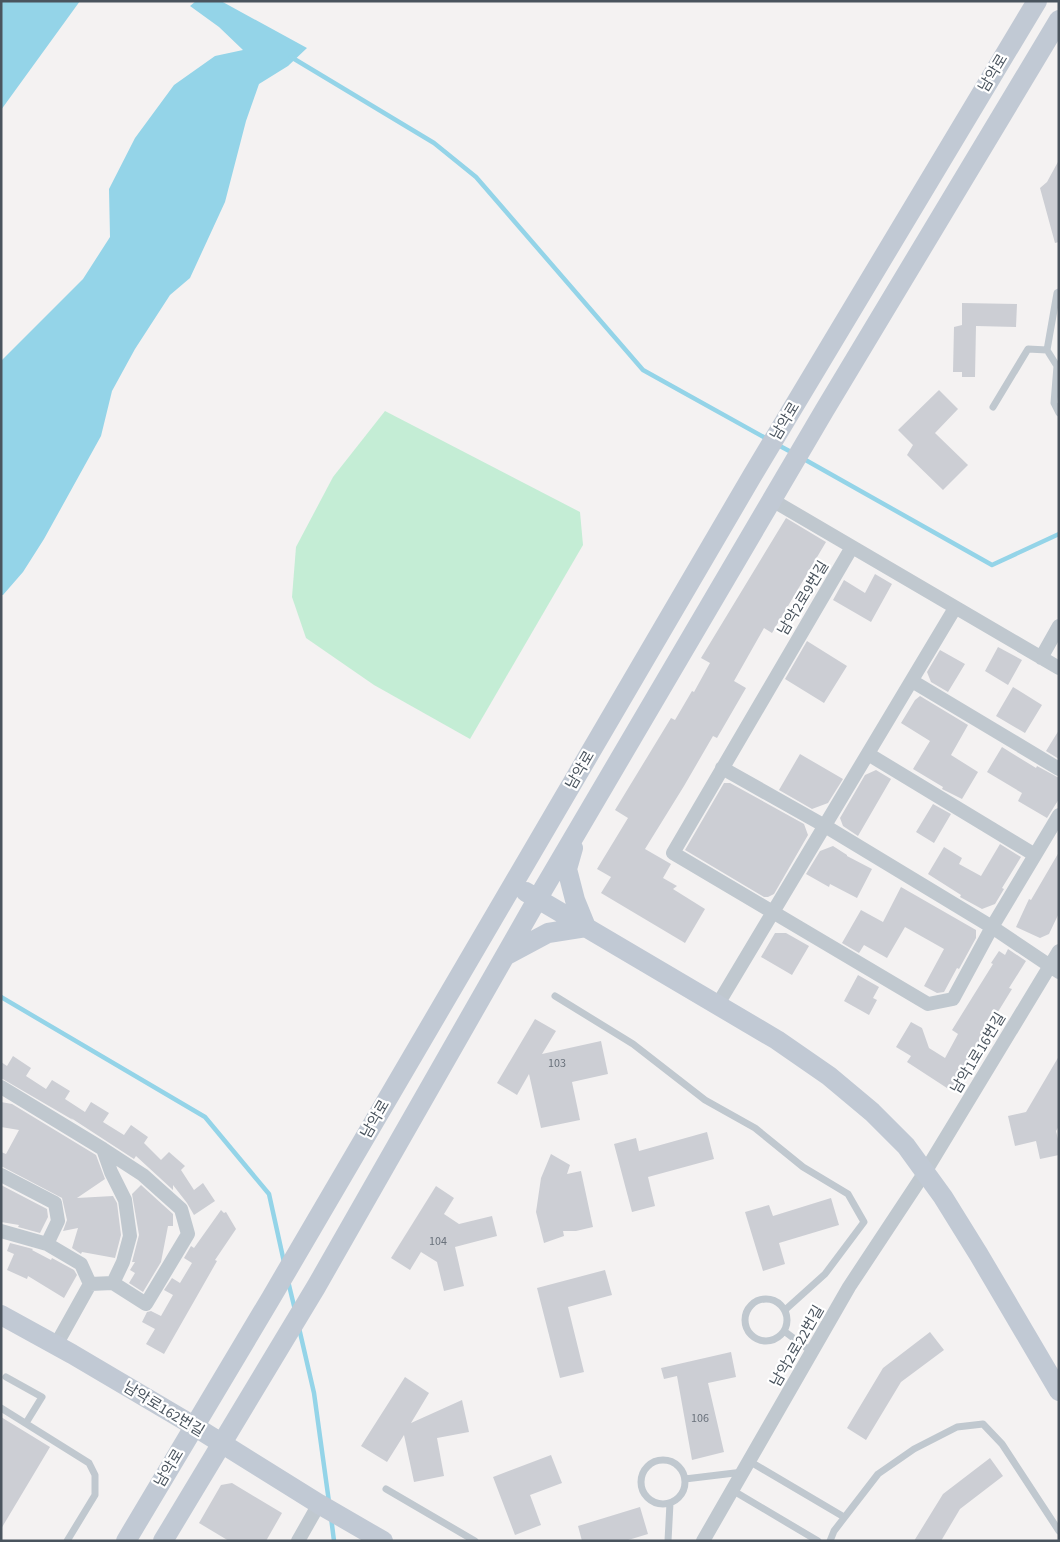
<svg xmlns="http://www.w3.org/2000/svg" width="1060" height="1542" font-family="'Source Sans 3','Noto Sans KR',sans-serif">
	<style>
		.green { fill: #c4edd5 }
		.water { fill: #94d4e8 }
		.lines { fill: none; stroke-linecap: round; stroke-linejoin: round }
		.stream { stroke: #94d4e8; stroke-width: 4.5 }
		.building { fill: #ccced4 }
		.lane { stroke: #c0c8cf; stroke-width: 7 }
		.street { stroke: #c0c8cf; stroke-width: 14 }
		.secondary { stroke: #c1c9d4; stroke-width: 20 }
		.labels { text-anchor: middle; stroke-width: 4.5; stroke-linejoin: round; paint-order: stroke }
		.number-label { font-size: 12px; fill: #6a727c }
		.street-label { font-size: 15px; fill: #4a545e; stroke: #fff }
	</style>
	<rect width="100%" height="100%" fill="#f4f2f2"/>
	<path class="green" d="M385 411 580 512 583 545 470 739 374 685 306 638 292 597 296 547 333 477Z"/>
	<path class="water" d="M1 1H80L1 110Z
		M196 1H221L307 48 288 66 259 84 246 121 225 202 190 278 170 295 135 349 112 391 101 436 44 539 23 572 3 595H1V361L83 279 110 237 109 189 135 138 174 85 215 56 243 50 219 27 190 6Z"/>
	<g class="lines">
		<path class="stream" d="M291 57 434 143 476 177 643 370 769 440
			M778 445 793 453
			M802 458 992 565 1059 534
			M1 997 205 1117 269 1194 284 1262
			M288 1281 295 1310
			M299 1328 314 1393 329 1502
			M331 1517 334 1541"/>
	</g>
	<path class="building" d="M1059 160V242L1055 243 1040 188 1047 182Z
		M962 303 1017 304 1016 327 976 326 975 377H962V372H953L954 327 962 325Z
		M939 390 958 409 935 433 968 465 943 490 907 455 913 445 898 430Z
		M786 518 826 542 772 633 764 628 734 681 746 688 717 738 713 736 684 786 645 849 671 864 663 878 677 886 673 889 705 909 685 943 601 893 611 877 597 869 628 818 615 810 671 718 675 720 692 691 694 692 710 663 701 658Z
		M875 574 892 584 871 622 833 600 844 580 865 593Z
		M807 641 847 666 824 703 785 679Z
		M998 647 1022 660 1008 685 985 671Z
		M940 650 965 664 948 692 931 682 927 672Z
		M1013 687 1042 705 1025 733 996 716Z
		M920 696 968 725 951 755 978 772 962 799 942 789 943 787 913 769 930 741 901 723 915 700Z
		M1059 730V759L1046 751Z
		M1002 747 1036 768 1037 766 1059 778V799L1047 818 1018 801 1022 793 987 772Z
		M800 754 843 779 828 803 812 809 779 790Z
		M876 770 891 779 858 836 843 826 840 818 865 775Z
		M724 783H730L804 824 808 835 774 894 768 897H764L685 850Z
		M933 804 951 814 934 843 916 832Z
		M1000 844 1021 857 1002 888 1004 889 995 904 982 909 960 897 961 895 928 874 944 847 962 858 959 864 981 876Z
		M833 846 847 855V856L872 869 857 898 830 884 829 887 806 874 820 851Z
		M1059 852V913L1049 934 1040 938 1016 927 1029 899 1031 900Z
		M901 887 976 930V938L959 969 957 968 944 992 937 993 924 986 944 949 905 927 887 958 864 945 859 953 842 943 861 910 883 922Z
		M775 933H786L809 946 792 975 761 957Z
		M1008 949 1026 961 1009 988 1012 989 950 1090 907 1062 911 1056 896 1047 911 1022 922 1028 929 1048 945 1058 958 1034 952 1030 993 964 991 963 999 951 1005 955Z
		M858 975 879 987 873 998 877 1000 869 1015 844 1001Z
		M535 1019 556 1031 542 1054 601 1041 608 1074 572 1082 580 1120 541 1128 529 1074 517 1095 497 1083Z
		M13 1056 31 1068 26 1076 46 1089 52 1080 70 1091 65 1099 85 1112 91 1102 109 1113 103 1122 124 1135 131 1125 148 1137 144 1143 161 1160 169 1152 185 1166 181 1170 194 1190 203 1183 215 1201 194 1215 187 1203 173 1185V1190L136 1156 134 1159 71 1118 73 1120 1 1078V1062L7 1066Z
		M1059 1056V1126L1056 1131 1059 1143V1155L1040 1159 1036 1141 1015 1146 1008 1116 1026 1112Z
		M1 1102 12 1104 96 1155 105 1179 77 1198 113 1196 117 1203 121 1235 115 1258 82 1252 81 1254 72 1248 78 1228 63 1231 67 1220 62 1198 1 1166V1152L6 1154 19 1130 1 1127Z
		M707 1132 714 1159 648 1177 655 1206 632 1212 614 1144 636 1138 639 1151Z
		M551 1154 570 1165 567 1174 581 1171 593 1227 576 1231H563L564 1236 544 1243 536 1212 541 1178Z
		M1 1185 47 1209 48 1217 40 1233 18 1227 19 1225 1 1222Z
		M141 1185 173 1214V1226H168L161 1262 143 1292 129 1283 135 1273 130 1270 135 1262H132L139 1235 132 1194Z
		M436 1186 454 1198 444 1214 459 1224 492 1216 497 1236 455 1247 464 1286 444 1291 437 1262 421 1252 410 1270 391 1258Z
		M831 1198 839 1225 779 1243 785 1264 763 1271 745 1212 769 1205 773 1216Z
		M221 1210 224 1213 226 1212 236 1229 215 1260 217 1261 164 1354 146 1344 155 1329 142 1322 147 1312 151 1311 161 1316 173 1295 164 1290 172 1278 180 1283 192 1263 184 1258 191 1246 194 1248Z
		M10 1243 33 1249 32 1250 51 1260 52 1258 74 1270 77 1275 64 1298 28 1276 27 1279 7 1270 14 1254 7 1251Z
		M605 1270 612 1295 568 1307 584 1372 560 1378 537 1288Z
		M930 1332 944 1350 901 1382 866 1440 847 1428 883 1368Z
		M731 1352 736 1377 708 1383 724 1452 692 1460 677 1376 664 1379 661 1368Z
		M405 1377 429 1393 411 1423 462 1400 469 1432 437 1438 444 1476 414 1482 404 1435 387 1462 361 1446Z
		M1 1417 50 1447 1 1529Z
		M551 1455 562 1483 530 1495 541 1525 515 1535 493 1477Z
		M990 1458 1003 1476 960 1509 941 1541H914L943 1494Z
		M232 1483 282 1513 266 1541H229L199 1523 221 1485Z
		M640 1507 648 1534 625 1541H582L578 1526Z"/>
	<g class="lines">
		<path class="lane" d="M1059 292 1057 293 1047 350 1057 366 1054 403 1059 413
			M993 407 1028 349 1047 350
			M555 996 633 1044 705 1100 755 1128 803 1167 848 1194 864 1222 825 1274 785 1310
			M745 1320a21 21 0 1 1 42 0a21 21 0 1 1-42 0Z
			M784 1331 812 1352
			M6 1377 42 1397 26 1423
			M1 1408 89 1463 95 1475V1495L67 1541
			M641 1482a22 22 0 1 1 44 0a22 22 0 1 1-44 0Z
			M749 1461 844 1517
			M685 1479 743 1472
			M386 1489 475 1541
			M732 1490 818 1541
			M668 1541 670 1503
			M830 1541 834 1531 878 1474 914 1449 957 1427 983 1424 1002 1444 1059 1531"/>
		<path class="street" d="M772 500 1059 668
			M852 547 673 853 928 1004 953 999 992 927 1059 815
			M1041 658 1059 626
			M912 681 1059 769
			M868 754 1035 855
			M722 768 825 826 992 927 1059 972
			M718 1004 955 608
			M1 1087 103 1149 143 1175 181 1209 188 1234 146 1304 113 1283 90 1284 56 1345
			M103 1149 111 1172 125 1200 130 1236 123 1262 113 1283
			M1 1175 55 1203 58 1221 47 1244
			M1 1231 47 1244 81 1264 90 1284
			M298 1541 319 1504
			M703 1541 849 1287 925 1172 1059 951"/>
		<path class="secondary" d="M526 892 777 1040 829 1076 872 1112 906 1146 943 1197 979 1255 1059 1391
			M505 956 548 933 586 927 575 900 567 869 573 848
			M1 1315 72 1354 194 1426 319 1504 383 1541
			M126 1541 271 1298 752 476 1037 1
			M163 1541 316 1287 538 898 824 411 1059 20"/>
	</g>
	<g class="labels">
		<g class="number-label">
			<text x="557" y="1067">103</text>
			<text x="438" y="1245">104</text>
			<text x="700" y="1422">106</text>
		</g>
		<g class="street-label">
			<text transform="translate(993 73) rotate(-59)" y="5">남악로</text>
			<text transform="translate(785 421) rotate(-59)" y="5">남악로</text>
			<text transform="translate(803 598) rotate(-59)" y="5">남악2로9번길</text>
			<text transform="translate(580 770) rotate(-60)" y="5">남악로</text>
			<text transform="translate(978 1053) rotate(-59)" y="5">남악1로16번길</text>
			<text transform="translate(375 1119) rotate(-60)" y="5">남악로</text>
			<text transform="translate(797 1346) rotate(-60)" y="5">남악2로22번길</text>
			<text transform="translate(164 1409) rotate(31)" y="5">남악로162번길</text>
			<text transform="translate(169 1468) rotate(-59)" y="5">남악로</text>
		</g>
	</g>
	<rect width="1060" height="1542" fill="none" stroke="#4a545e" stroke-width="5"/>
</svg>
